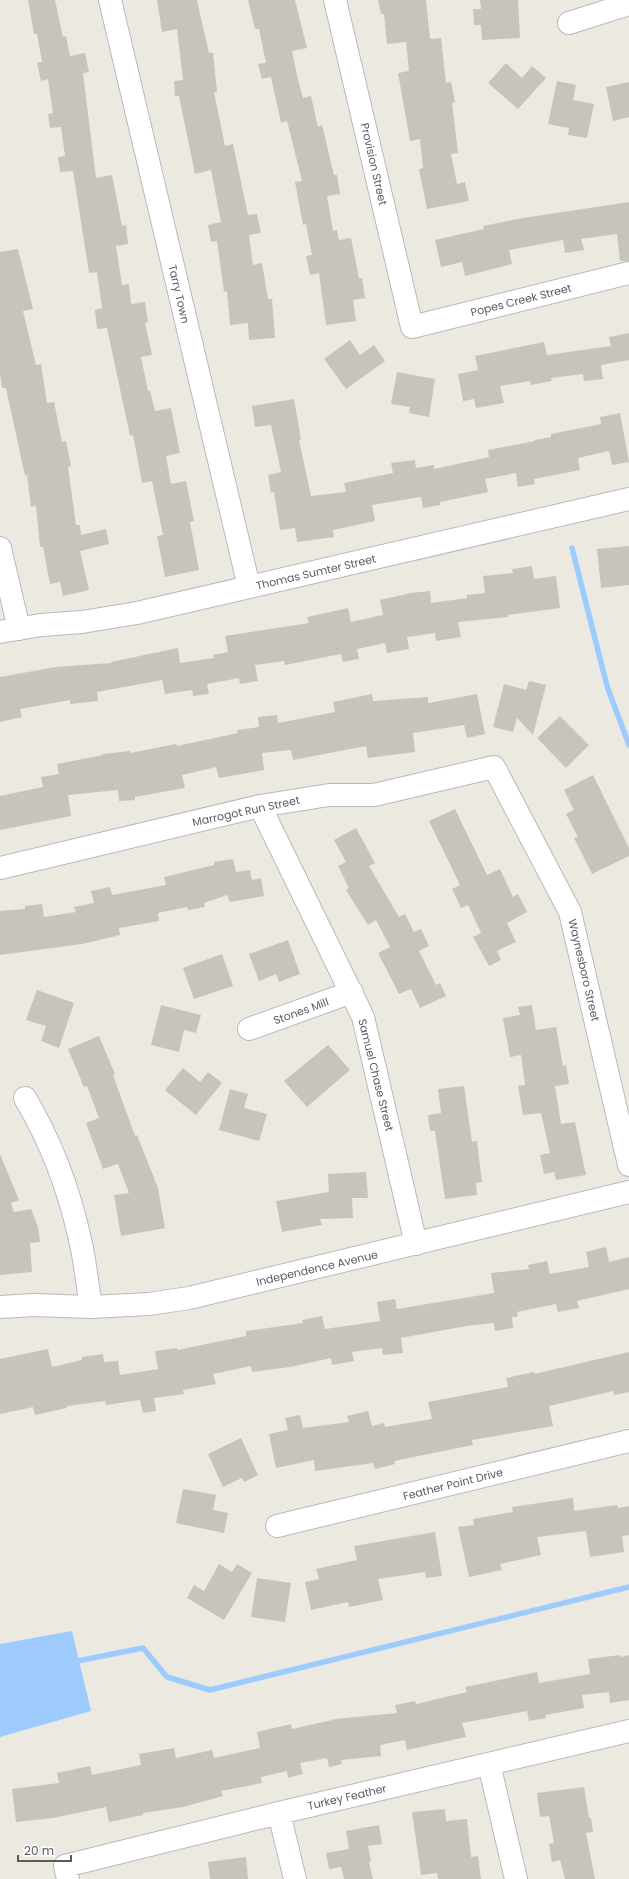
<svg xmlns="http://www.w3.org/2000/svg" width="629" height="1879" font-family="Poppins,sans-serif">
	<style>
		.water { fill: #9ecbfd }
		.lines { fill: none; stroke-linecap: round; stroke-linejoin: round }
		.stream { stroke: #9ecbfd; stroke-width: 5.5 }
		.building { fill: #c6c4bd }
		.minor-casing { stroke: #b8b9bf; stroke-width: 24 }
		.minor { stroke: #fff; stroke-width: 22 }
		.labels { text-anchor: middle; stroke-width: 3; stroke-linejoin: round; paint-order: stroke }
		.street-label { font-size: 11px; fill: #595b61; stroke: #fff }
	</style>
	<rect width="100%" height="100%" fill="#eceae0"/>
	<path class="water" d="M72 1631 91 1711 0 1737V1644Z"/>
	<g class="lines">
		<path class="stream" d="M572 548 607 686 629 745
			M72 1662 143 1648 167 1677 210 1690 629 1587"/>
	</g>
	<path class="building" d="M28 0H55L63 37 66 36 70 56 85 53 89 72 83 73 96 178 112 175 122 226 126 225 128 244 116 246 122 285 129 284 131 304 145 302 148 322 145 323 152 355 141 357 148 391H150L155 411 171 408 180 453 166 456 171 484 186 481 194 521 190 522 199 570 165 577 157 536 163 535 152 481 142 483 133 435 130 436 107 328 97 329 95 310 102 308 97 272 89 273 73 171 60 172 58 157 65 156 61 127 50 128 48 114 53 113 48 79 41 81 37 63 42 62 37 34H34Z
		M157 0H197L209 53H213L217 92H214L225 146 233 144 248 215 257 214 261 233 249 235 253 265 262 263 268 299H272L275 338 249 340 248 323 230 325 227 291 224 292 217 241 211 242 208 225 221 222 211 170 195 174 179 96H175L174 81 183 80 177 29 162 32Z
		M248 0H295L307 48 292 51 298 80 303 98 311 96 318 127 322 125 334 175H337L340 194 327 196 333 231 337 230 339 240 351 238 359 278H362L365 298 353 300 356 321 326 325 319 273 310 275 306 256 312 255 306 224 303 225 295 182 302 181 287 121 281 123 271 77 262 79 258 64 266 63 259 29H255Z
		M378 0H426L430 39 441 38 446 83 451 82 455 102 452 103 458 153 451 154 457 184 465 182 469 201 427 209 419 169 423 168 420 139 410 141 398 73 409 71 406 42 387 44 384 14H381Z
		M480 0H518L520 38 482 40 481 25H474L473 9H481Z
		M506 63 522 78 532 66 546 78 518 109 488 83Z
		M557 81 576 85 573 100 594 104 587 138 568 135 569 128 548 124Z
		M629 82V117L613 121 606 87Z
		M629 202V261H620L617 234 581 239 584 250 565 253 563 240 509 250 512 264 465 276 462 262 441 267 435 240 484 229 483 226 523 218Z
		M18 249 33 309 23 311 36 365 41 364 47 403 54 402 62 442 66 441 71 466 68 467 76 525H80L81 535 106 529 109 544 80 551 89 590 63 596 60 582 50 584 43 547H40L36 506 31 507 27 475 25 476 6 388H2L0 374V252Z
		M629 333V360L601 365 603 379 584 381 583 374 551 378 552 381 531 385 530 381 500 386 504 403 476 408 474 399 463 401 458 374 478 370 475 356 544 342 547 355 611 346 609 337Z
		M350 340 360 355 374 345 385 361 346 389 324 359Z
		M397 372 435 379 429 417 409 413 410 407 391 404Z
		M294 399 301 439 299 440 311 496 346 492 344 483 393 473 391 463 415 460 416 468 434 465V469L489 457 488 450 535 441V440L551 437V434L601 424 600 417 620 413 629 462 612 465 609 451 578 458 580 470 534 479 535 484 518 487 516 473 485 479 488 492 440 502V505L423 508 421 497 372 505 375 521 333 530 334 537 297 542 295 528 280 530 274 492 271 493 268 475 281 472 271 425 255 427 252 406Z
		M629 546V585L601 588 597 549Z
		M532 566 534 579 556 576 560 608 508 615V617L458 622 461 637 436 641 435 633 407 637 409 649 387 653 385 643 357 649 359 659 343 662 341 654 285 665 284 661 255 665 258 681 240 684 239 678 207 684 209 694 193 696 192 690 165 694 162 680 97 692 98 701 70 704V700L20 709 22 717 0 722V677L56 667 111 663V662L178 648 180 663 214 658 213 655 228 652 225 636 309 623 307 617 348 608 351 622 383 615 380 600 411 593 430 591 431 603 467 598V595L485 593 483 576 513 573 512 569Z
		M529 681 546 685 533 735 517 718 513 732 493 727 504 684 526 690Z
		M372 694 373 701 428 697V703L477 694 485 734 467 738 464 725 413 733 415 752 368 758 366 746 293 760 291 750 262 753 264 770 219 778 216 767 182 775 185 788 135 797V800L119 801 118 790 68 795 71 816 0 830V796L43 787 41 777 59 774 57 764 103 755V754L130 751V753L176 744 177 746 238 733 237 730 259 727 258 717 277 715 278 723 335 712 333 702Z
		M560 716 589 745 566 768 537 738Z
		M593 775 629 848V856L592 874 574 838 578 837 566 814 574 810 564 790Z
		M455 809 487 875 500 869 513 897 518 894 527 912 507 923 516 942 497 951 501 960 489 966 473 937 481 933 468 905 461 908 452 889 460 885 429 821Z
		M356 828 375 863 369 866 399 917 405 914 414 932 421 929 429 946 419 951 436 985 440 983 446 996 420 1008 411 989 399 994 378 953 390 947 376 920 368 925 346 890 349 888 338 866 346 862 334 840Z
		M233 859 236 872 250 870 252 880 261 878 264 896 230 902 227 895 204 903 205 907 188 910 187 907 158 913 159 921 119 928 120 935 82 944 0 955V911L25 909V906L42 904 44 917 76 912 74 907 94 903 91 891 110 887 112 895 166 885 164 877 214 865V862Z
		M288 940 300 974 279 982 276 974 259 981 249 954Z
		M222 954 233 986 194 999 183 968Z
		M37 990 74 1003 59 1048 41 1041 46 1026 26 1020Z
		M161 1005 201 1015 196 1033 184 1030 179 1052 151 1045Z
		M532 1005 536 1030 556 1027 563 1066 566 1065 569 1084 555 1086 561 1124 575 1122 586 1175 556 1180 554 1172 544 1174 540 1155 550 1153 541 1113 523 1115 518 1086 525 1085 521 1055 510 1057 503 1018 520 1015 518 1007Z
		M99 1036 115 1074 113 1075 135 1136 137 1135 158 1188 165 1228 121 1236 114 1195 129 1193 118 1164 103 1169 86 1123 99 1118 87 1086 84 1087 68 1049Z
		M328 1045 350 1070 307 1107 284 1081Z
		M183 1068 200 1082 208 1072 222 1083 196 1115 165 1090Z
		M464 1086 472 1142 477 1141 482 1182 476 1183 477 1195 445 1199 435 1131H430L428 1115 441 1113 438 1089Z
		M230 1089 248 1094 244 1108 267 1114 259 1141 219 1130Z
		M0 1154 19 1200 11 1203 14 1212 31 1209 38 1227 40 1242 30 1243 32 1272 0 1275Z
		M366 1172 368 1198H352L353 1218 320 1219 322 1225 282 1232 276 1201 329 1192 328 1174Z
		M606 1247 609 1262 629 1257V1289L577 1301 579 1308 558 1312 556 1304 517 1312 518 1317H512L513 1328 495 1331 494 1323 466 1326 401 1338 403 1353 383 1355 382 1348 352 1352 354 1361 332 1365 331 1358 290 1367 252 1372 251 1366 213 1374 216 1384 183 1390 184 1394 154 1398 156 1411 143 1413 140 1400 106 1405 105 1401 67 1406V1408L35 1415 33 1407 0 1414V1359L48 1349 52 1367 82 1360V1357L103 1354 104 1362 118 1361 120 1375 158 1369 155 1351 177 1348V1350L246 1336V1331L303 1323 302 1320 322 1316 325 1329 380 1321 377 1302 395 1299 397 1309 494 1293 491 1273 529 1269 528 1265 547 1261 550 1274 589 1267 586 1252Z
		M629 1352V1392L614 1395 613 1391 549 1406 553 1426 472 1440 473 1445 394 1461 395 1464 375 1469 373 1463 315 1471 314 1460 276 1468 269 1434 288 1430 285 1418 300 1415 303 1428 349 1422 347 1416 368 1411 372 1426 384 1423 385 1427 432 1419 428 1402 508 1387 506 1378 534 1372V1374Z
		M241 1438 258 1475 244 1482 242 1478 223 1487 208 1454Z
		M183 1489 216 1495 213 1510 228 1513 224 1533 176 1523Z
		M573 1498 574 1511 617 1505 618 1508 629 1506V1535L622 1536 624 1552 590 1557 586 1531 537 1537 541 1555 500 1564 502 1570 469 1577 458 1527 474 1525 473 1519 513 1512 512 1507Z
		M435 1532 442 1576 426 1578 425 1572 378 1579 383 1600 349 1607 348 1602 311 1610 305 1582 319 1579 316 1569 357 1560 354 1546Z
		M219 1564 232 1572 237 1564 252 1573 224 1620 187 1598 194 1585 204 1591Z
		M257 1578 291 1583 285 1622 251 1617Z
		M620 1655 621 1657 629 1655V1700L610 1703 609 1692 582 1695 584 1708 545 1715 546 1718 529 1721 527 1711 462 1723 466 1737 407 1750 405 1740 380 1745 381 1756 341 1760 342 1764 329 1767 327 1758 300 1763 303 1774 288 1778 287 1771 261 1777 262 1783 221 1791 223 1796 183 1807 143 1813V1815L109 1822 106 1807 53 1818 16 1822 12 1789 59 1783 57 1773 90 1766 92 1775 141 1765 139 1754 174 1748 176 1758 212 1750 214 1758 260 1748 257 1732 291 1724 292 1729 336 1719 397 1713 395 1705 415 1701 416 1704 467 1692 465 1687 537 1672 539 1683 590 1674 588 1659Z
		M584 1787 589 1818H591L593 1832 586 1833 595 1879H565L560 1860 552 1862 549 1844 554 1843 549 1816 540 1817 537 1793Z
		M445 1809 446 1821 467 1819 471 1857 478 1856 481 1879H438L437 1873 421 1875 412 1812Z
		M379 1825 382 1844 368 1846 371 1862H369L373 1879H344L341 1867 329 1869 326 1853 349 1849 346 1831Z
		M246 1857 248 1879H210L208 1862Z"/>
	<g class="lines">
		<g class="minor-casing">
			<path id="minor" d="M110 0 249 587
				M335 0 412 327 629 273
				M569 23 629 4
				M0 548 19 629
				M0 632 41 625 82 622 137 613 629 499
				M260 806 363 1017 416 1244
				M0 868 260 806 329 795H374L494 767 570 912 629 1165
				M249 1029 352 992
				M25 1098C50 1140 68 1187 79 1235 85 1258 87 1283 91 1307
				M0 1307 34 1305 91 1307 149 1304 189 1298 629 1192
				M277 1526 629 1441
				M489 1764 516 1879
				M279 1813 295 1879
				M68 1879 65 1866 279 1813 629 1731"/>
		</g>
		<use href="#minor" class="minor"/>
	</g>
	<g class="labels">
		<g class="street-label">
			<text transform="translate(374 164) rotate(77)" y="4">Provision Street</text>
			<text transform="translate(179 294) rotate(77)" y="4">Tarry Town</text>
			<text transform="translate(521 300) rotate(-14)" y="4">Popes Creek Street</text>
			<text transform="translate(316 572) rotate(-13)" y="4">Thomas Sumter Street</text>
			<text transform="translate(246 811) rotate(-12)" y="4">Marrogot Run Street</text>
			<text transform="translate(584 970) rotate(77)" y="4">Waynesboro Street</text>
			<text transform="translate(301 1011) rotate(-20)" y="4">Stones Mill</text>
			<text transform="translate(376 1075) rotate(76)" y="4">Samuel Chase Street</text>
			<text transform="translate(317 1268) rotate(-13)" y="4">Independence Avenue</text>
			<text transform="translate(453 1484) rotate(-14)" y="4">Feather Point Drive</text>
			<text transform="translate(347 1797) rotate(-13)" y="4">Turkey Feather</text>
		</g>
	</g>
	<path d="M18 1855v6h53v-6" fill="none" stroke="#595b61" stroke-width="2"/>
	<text x="24" y="1855" font-size="12" fill="#595b61" stroke="#ffffff" stroke-width="3" paint-order="stroke">20 m</text>
</svg>
